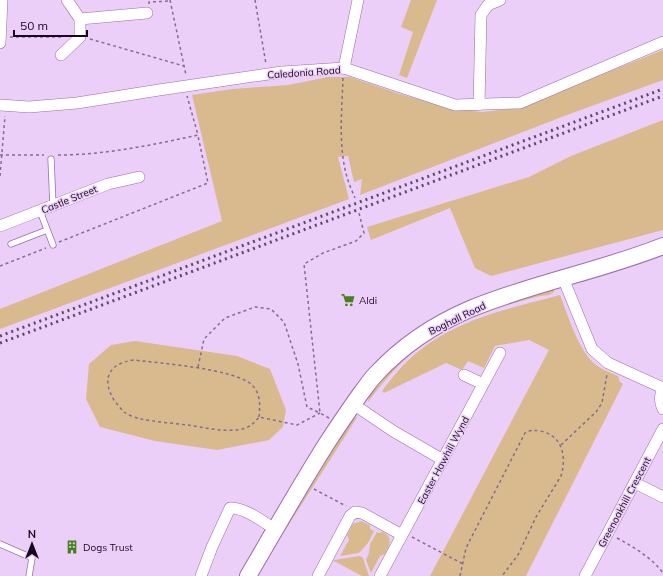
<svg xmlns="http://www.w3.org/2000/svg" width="663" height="576" font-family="Mulish,sans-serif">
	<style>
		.green { fill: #d9ba8e }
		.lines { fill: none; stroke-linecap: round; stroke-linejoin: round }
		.lane-casing { stroke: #996dab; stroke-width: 7 }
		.street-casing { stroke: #996dab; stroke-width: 12 }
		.secondary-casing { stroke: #996dab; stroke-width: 18 }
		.path { stroke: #836d8d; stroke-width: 1.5; stroke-dasharray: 3 3; stroke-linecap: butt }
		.lane { stroke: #fff; stroke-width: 5.5 }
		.street { stroke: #fff; stroke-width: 11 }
		.secondary { stroke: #fff; stroke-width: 16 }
		.rail { stroke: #5d4966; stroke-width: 3; stroke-dasharray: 2 4; stroke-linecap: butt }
		.labels { text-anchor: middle; stroke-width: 3; stroke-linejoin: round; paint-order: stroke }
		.street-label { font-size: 10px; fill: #18081f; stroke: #ebcff8 }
		.poi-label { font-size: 10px; fill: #18081f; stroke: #ebcff8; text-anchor: start }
	</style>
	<rect width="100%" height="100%" fill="#ebcff8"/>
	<path class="green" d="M411 0H437L407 78 399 75 413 32 401 27Z
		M663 50V80L567 115 360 195 362 179 354 182 348 156 338 157 349 199 0 329V309L222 221 192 95 232 89 288 85 328 77H350L400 94 448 108 482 112 518 108Z
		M663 120V230L491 276 475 268 450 208 371 240 367 227 529 177 571 156Z
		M554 289V292L549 295 540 296C519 302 496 307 475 315 427 334 398 362 368 402L369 396C397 359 432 328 477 312 502 303 528 297 554 289Z
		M560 295C568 315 580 356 599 367 605 371 612 373 618 376L620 382 623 384 526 576H430L549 350 529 340 495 346 484 368 468 361 462 370 446 363 384 393 382 391C393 376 405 362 419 351 460 318 511 308 560 295Z
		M135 341 237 356 270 369 286 410 283 427 269 440 217 450 155 441 100 427 86 399 89 364 111 345Z
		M358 416 256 576C279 537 303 499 326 461 332 450 348 421 358 416Z
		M361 521 370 525V529L374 531 368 543 359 553 340 556 349 540 347 535 353 524Z
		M377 532 379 533 383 532C394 538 389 546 385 554L380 556 371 573 366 560 369 553 370 544Z
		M360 556 363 558 369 576H362L336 562 333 561 334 560Z"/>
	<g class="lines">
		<g class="lane-casing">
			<path id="lane" d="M51 159 53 206
				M40 211 53 245
				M11 244 47 230
				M0 544 32 558 29 576"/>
		</g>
		<g class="street-casing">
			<path id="street" d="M67 0 80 19 147 13
				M0 43 2 0
				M61 55 80 37V19
				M344 68 358 0
				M0 105 29 107 77 103 159 90 282 72 344 68 455 105 520 103 663 42
				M479 105 481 15 488 5 500 0
				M0 226 108 184 139 177
				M563 278 592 349 608 363 663 388
				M464 375 483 384
				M663 388C660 396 659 401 663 409
				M353 404 393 431 443 460
				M635 483 663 497
				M201 576 212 547 230 508C244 507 264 522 276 530
				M318 576 350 516 355 512 362 513 402 535
				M380 576 500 353
				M585 576 663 429"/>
		</g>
		<g class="secondary-casing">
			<path id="secondary" d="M248 576C274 532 299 487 327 443 338 426 349 410 361 393 366 387 370 380 376 374 402 346 435 324 470 309 533 283 600 271 663 246"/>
		</g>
		<path class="path" d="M170 0 186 75
			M255 0 266 64
			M149 4V2L170 1
			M10 37H64
			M90 39 184 66
			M343 78C342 110 338 146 347 177 349 184 352 191 355 198
			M0 155H44
			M58 155C105 155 152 145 198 135L187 96
			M0 176 5 116
			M59 242 208 183 198 136
			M0 266 46 248
			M198 367 204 339 225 318 255 307 271 309 284 322 298 364 307 407 320 413
			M259 417C260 406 261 394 252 385 236 369 159 363 134 360 109 363 101 379 114 400 117 404 121 409 124 412 128 415 136 418 141 419 156 422 172 423 187 425 204 427 224 433 242 429 249 428 254 423 259 417L297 425 320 413
			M329 418 320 413 304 264 323 253 356 241 364 233 359 213
			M561 445 596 412 602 403 607 374
			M314 489 346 506
			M412 537 463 564
			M617 538C635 548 651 557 663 573
			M460 576 466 548 525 433C530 430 534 430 540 431 562 435 567 456 561 476L536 517 518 555 502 576"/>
		<use href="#lane" class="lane"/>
		<use href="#street" class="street"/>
		<use href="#secondary" class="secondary"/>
		<path class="rail" d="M0 336 663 89
			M0 343 663 96"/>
	</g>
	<defs>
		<g id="supermarket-bare" transform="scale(1.08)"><path d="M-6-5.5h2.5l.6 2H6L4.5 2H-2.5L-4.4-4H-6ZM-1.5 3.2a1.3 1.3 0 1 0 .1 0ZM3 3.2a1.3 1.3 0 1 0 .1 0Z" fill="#45811d" stroke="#ebcff8" stroke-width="2.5" paint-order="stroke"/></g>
		<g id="building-bare" transform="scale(1.08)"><path d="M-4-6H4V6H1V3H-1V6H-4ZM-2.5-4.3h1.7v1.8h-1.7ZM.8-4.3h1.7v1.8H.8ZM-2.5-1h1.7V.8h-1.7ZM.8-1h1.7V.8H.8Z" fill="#45811d" stroke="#ebcff8" stroke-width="2.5" paint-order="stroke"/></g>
	</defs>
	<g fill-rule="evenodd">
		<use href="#supermarket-bare" x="348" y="300"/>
		<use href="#building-bare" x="72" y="547"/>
	</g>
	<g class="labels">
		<g class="street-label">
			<text transform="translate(304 72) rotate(-4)" y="4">Caledonia Road</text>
			<text transform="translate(69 199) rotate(-22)" y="4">Castle Street</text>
			<text transform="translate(457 318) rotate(-26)" y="4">Boghall Road</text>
			<text transform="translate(443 460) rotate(-62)" y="4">Easter Hawhill Wynd</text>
			<text transform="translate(624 502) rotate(-62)" y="4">Greenoakhill Crescent</text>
		</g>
		<g class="poi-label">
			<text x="359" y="304">Aldi</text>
			<text x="83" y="551">Dogs Trust</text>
		</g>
	</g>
	<g transform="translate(32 544)" stroke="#ebcff8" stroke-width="3" paint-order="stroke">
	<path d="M0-3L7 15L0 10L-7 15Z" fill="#18081f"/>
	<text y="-6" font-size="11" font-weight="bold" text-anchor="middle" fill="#18081f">N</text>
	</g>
	<path d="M14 30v6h73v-6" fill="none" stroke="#18081f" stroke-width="2"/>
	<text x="20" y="30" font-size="12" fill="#18081f" stroke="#ebcff8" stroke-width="3" paint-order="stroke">50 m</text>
</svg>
